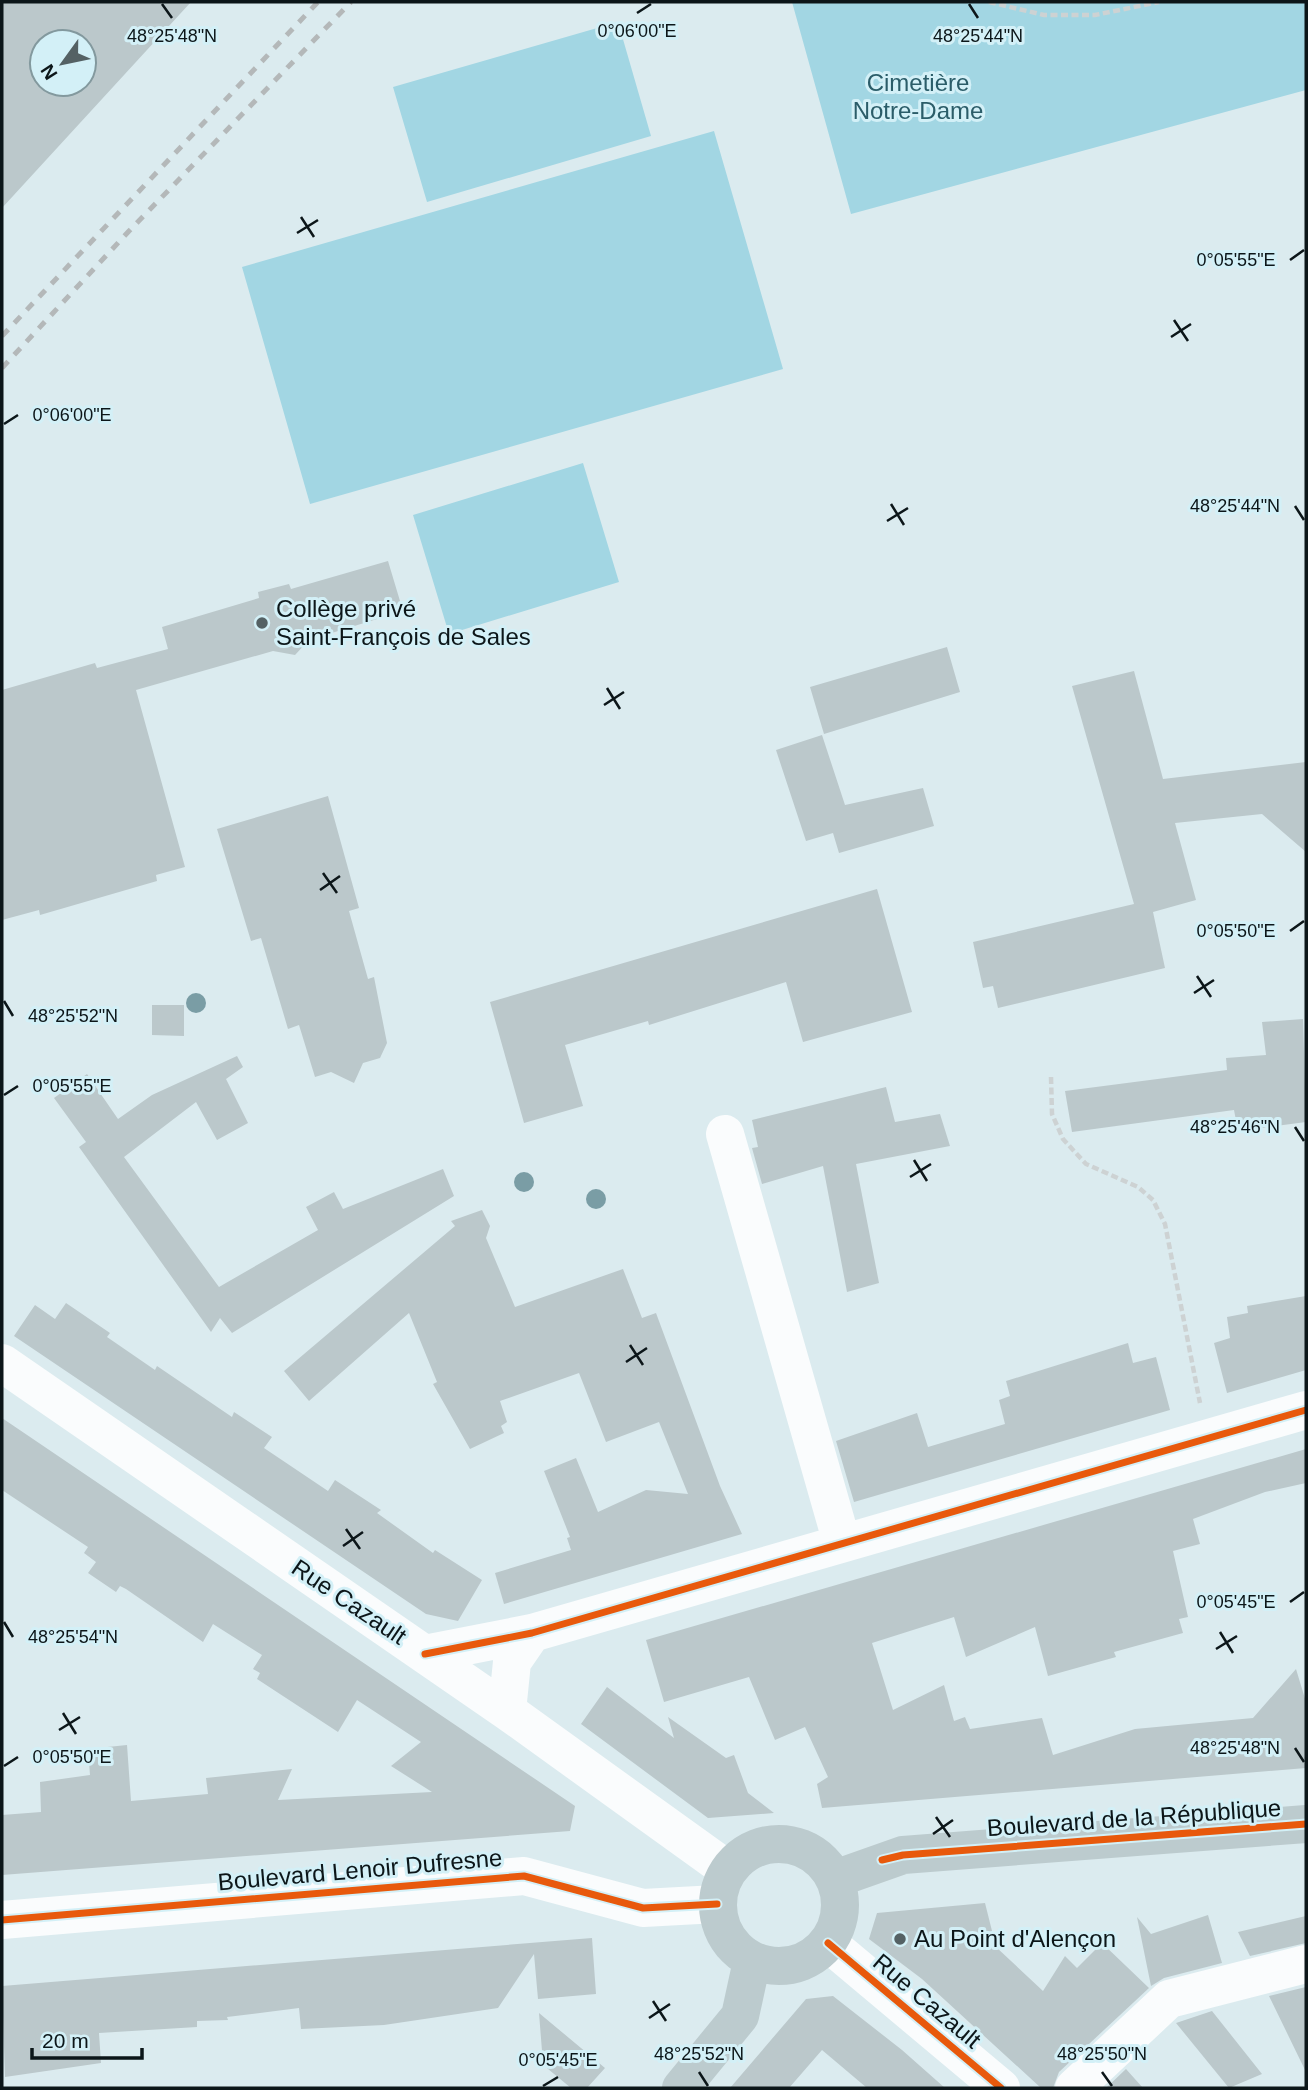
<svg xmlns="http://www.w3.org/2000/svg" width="1308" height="2090" font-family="Helvetica,sans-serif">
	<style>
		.green { fill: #a2d6e3 }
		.building { fill: #bbc8cb; fill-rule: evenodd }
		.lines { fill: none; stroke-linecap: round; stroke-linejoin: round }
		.path { stroke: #cdd2d3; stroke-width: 4.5; stroke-dasharray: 7 3.5; stroke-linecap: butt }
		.minor { stroke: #fafcfd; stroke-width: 38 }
		.major { stroke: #bccbce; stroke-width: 38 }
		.rail { stroke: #b4b8b9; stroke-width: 5; stroke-dasharray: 9 9; stroke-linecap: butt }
		.cycleway-casing { stroke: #d3f0f7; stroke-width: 11 }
		.cycleway { stroke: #e8590c; stroke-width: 7 }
		.tree { fill: #7a9da5 }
		.ticks { fill: none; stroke: #0c1619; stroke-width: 2.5 }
		.poi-dot { fill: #546164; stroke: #d3f0f7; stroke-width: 2.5 }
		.labels { text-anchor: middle; stroke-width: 6; stroke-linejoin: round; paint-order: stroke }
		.park-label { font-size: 24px; fill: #2b5d69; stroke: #d3f0f7 }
		.poi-label { font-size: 24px; fill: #0c1619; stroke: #d3f0f7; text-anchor: start }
		.street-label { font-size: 24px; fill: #0c1619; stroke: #d3f0f7 }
		.ticks-label { font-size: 18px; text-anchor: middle; fill: #0c1619; stroke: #d3f0f7; stroke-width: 6; stroke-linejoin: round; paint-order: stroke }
	</style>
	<rect width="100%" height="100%" fill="#dbebef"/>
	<path class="green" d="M792 2H1306V90L851 214Z
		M618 22 651 136 427 202 393 87Z
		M714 131 783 369 310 504 242 267Z
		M583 463 619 582 449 634 413 515Z"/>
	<path class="building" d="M2 2H191L2 208ZM42 42H84V84H42Z
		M388 561 403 611 309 640 295 655 273 651 136 690 185 867 156 875 157 881 40 915 39 910 2 920V690L95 663 97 668 168 649 162 627 259 598 258 592 289 584 291 589Z
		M947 647 960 692 824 734 810 687Z
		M1134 671 1163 779 1306 762V852L1262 814 1175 823 1196 900 1153 912 1165 968 998 1008 993 986 983 988 973 942 1134 904 1072 686Z
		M822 735 845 805 923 788 934 826 839 853 833 833 806 841 776 750Z
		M328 796 359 908 349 911 368 979 374 977 387 1043 380 1058 363 1063 354 1083 331 1072 315 1077 299 1025 288 1029 261 938 251 941 217 829Z
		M877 889 912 1012 803 1042 786 982 649 1025 648 1021 565 1045 583 1106 524 1123 490 1002Z
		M152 1005H184V1036L152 1035Z
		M1303 1019 1306 1122 1238 1131 1234 1110 1072 1132 1065 1091 1227 1070 1226 1058 1266 1055 1262 1022Z
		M237 1056 243 1067 226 1079 248 1123 217 1140 196 1102 124 1157 219 1287 318 1230 306 1207 334 1192 343 1209 443 1169 454 1196 232 1333 220 1318 211 1332 79 1147 86 1142 54 1098 87 1074 118 1119 152 1095Z
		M886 1087 895 1122 940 1114 950 1146 856 1164 879 1283 847 1292 823 1166 762 1184 752 1148 758 1147 752 1120Z
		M482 1210 490 1226 486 1238 515 1307 623 1269 642 1318 656 1313 720 1486 742 1534 504 1604 495 1573 571 1550 567 1538 570 1537 544 1471 576 1458 598 1512 646 1490 688 1494 659 1422 606 1442 579 1373 500 1401 507 1422 501 1426 504 1433 470 1449 433 1384 437 1382 409 1313 309 1401 284 1371 455 1226 451 1221Z
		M1306 1296V1370L1227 1393 1214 1343 1230 1338 1227 1317 1248 1313 1247 1306Z
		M66 1303 110 1333 107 1337 155 1370 157 1366 232 1417 234 1412 272 1437 264 1448 328 1491 335 1480 381 1510 377 1513 433 1553 435 1550 482 1580 458 1621 426 1614 14 1336 35 1305 55 1319Z
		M1128 1343 1133 1363 1156 1357 1170 1410 854 1502 836 1441 917 1413 928 1447 1005 1424 999 1400 1010 1396 1006 1381Z
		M2 1418 575 1806 570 1831 2 1875V1815L41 1812 40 1782 90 1775 88 1749 127 1745 131 1801 208 1794 206 1778 292 1769 278 1800 432 1792 391 1766 421 1742 357 1700 338 1732 257 1679 260 1673 253 1669 262 1655 213 1624 203 1642 126 1589 120 1586 116 1592 88 1573 96 1562 84 1553 88 1547 2 1490Z
		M1306 1449V1483L1265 1492 1193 1519 1200 1544 1173 1551 1188 1617 1179 1619 1183 1633 1114 1652 1116 1657 1048 1676 1035 1627 966 1657 954 1617 872 1643 893 1710 944 1685 954 1721 965 1717 970 1729 1042 1718 1053 1755 1135 1729 1253 1718 1296 1669 1306 1702V1768L822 1808 817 1784 828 1777 805 1727 775 1740 749 1677 664 1702 646 1640Z
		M607 1687 674 1738 668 1717 726 1758 734 1755 748 1793 774 1813 708 1818 581 1724Z
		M985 1903 996 1947 1043 1991 1065 1956 1077 1968 1102 1943 1149 1988 1059 2072 1053 2088H1041L922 1979 869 1939 877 1913Z
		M1208 1915 1222 1963 1164 1978 1151 1986 1137 1917 1151 1934Z
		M1306 1916V1943L1250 1956 1238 1932Z
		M592 1938 596 1994 538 1999 534 1954 498 2008 384 2025 301 2029 299 2008 227 2017 228 2020 197 2021V2027L99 2033 101 2063 5 2077 2 1986Z
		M1306 1987V2072L1269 1996Z
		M833 1996 902 2050 945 2088H867L822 2050 789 2088H730L806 1999Z
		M1212 2011 1262 2074 1229 2088 1176 2023Z
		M539 2013 605 2068 587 2088H571L536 2059 542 2051Z
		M1126 2069 1143 2088H1106Z"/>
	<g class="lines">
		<path class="path" d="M989 2 1044 15H1095L1159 2
			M1051 1077 1052 1114 1063 1139 1086 1164 1138 1187 1153 1200 1165 1224 1200 1403"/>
		<path class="minor" d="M725 1134 842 1543
			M2 1363 507 1711 728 1870
			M425 1654 532 1633 1306 1410
			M507 1711 512 1662 532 1633
			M2 1920 524 1876 643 1908 717 1904
			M828 1943 1001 2088
			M1074 2088 1169 1999 1306 1964"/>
		<path class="major" d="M718 1905a61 61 0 1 1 122 0a61 61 0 1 1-122 0Z
			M835 1879 903 1855 1306 1824
			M681 2088 740 2016 752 1961"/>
		<path class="rail" d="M2 336 318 2
			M2 368 129 231 351 2"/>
		<g class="cycleway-casing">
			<path id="cycleway" d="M425 1654 532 1633 1306 1410
				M882 1860 903 1855 1306 1824
				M2 1920 524 1876 643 1908 717 1904
				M828 1943 1001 2088"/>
		</g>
		<use href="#cycleway" class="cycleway"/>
	</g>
	<g class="tree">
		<circle cx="196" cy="1003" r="10"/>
		<circle cx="524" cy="1182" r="10"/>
		<circle cx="596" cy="1199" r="10"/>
	</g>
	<path class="ticks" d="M162 4 172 18M969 4 978 18M637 13 651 4M301 217 314 237M297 233 318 220M1290 260 1304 250M1174 320 1188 341M1171 337 1191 324M4 424 18 415M891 504 904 525M1295 506 1304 520M887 521 908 508M607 688 620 709M604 705 624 692M323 873 337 893M320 890 340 876M1290 931 1304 921M1197 976 1211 997M1194 993 1214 980M4 1001 13 1016M4 1095 18 1086M1295 1127 1304 1141M914 1160 927 1181M910 1177 931 1164M630 1345 643 1365M626 1362 647 1348M346 1529 360 1549M343 1546 363 1532M1290 1602 1304 1592M4 1622 13 1637M1220 1632 1233 1653M1216 1649 1237 1636M63 1713 76 1734M59 1730 80 1717M1295 1748 1304 1762M4 1766 18 1757M936 1817 950 1837M933 1834 953 1820M653 2001 666 2021M649 2018 670 2004M699 2072 708 2086M1102 2072 1112 2086M543 2086 558 2077"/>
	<g class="poi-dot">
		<circle cx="262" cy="623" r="7"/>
		<circle cx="900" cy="1939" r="7"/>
	</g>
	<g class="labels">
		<g class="park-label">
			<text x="918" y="91">Cimetière<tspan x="918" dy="28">Notre-Dame</tspan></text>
		</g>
		<g class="poi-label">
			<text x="276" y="617">Collège privé<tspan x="276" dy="28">Saint-François de Sales</tspan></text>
			<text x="914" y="1947">Au Point d'Alençon</text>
		</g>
		<g class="street-label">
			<text transform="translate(349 1602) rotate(34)" y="8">Rue Cazault</text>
			<text transform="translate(1134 1818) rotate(-4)" y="8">Boulevard de la République</text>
			<text transform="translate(360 1870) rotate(-5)" y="8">Boulevard Lenoir Dufresne</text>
			<text transform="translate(927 2001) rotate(40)" y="8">Rue Cazault</text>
		</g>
	</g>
	<g class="ticks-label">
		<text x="637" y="37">0°06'00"E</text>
		<text x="172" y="42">48°25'48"N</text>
		<text x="978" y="42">48°25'44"N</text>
		<text x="1236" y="266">0°05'55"E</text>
		<text x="72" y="421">0°06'00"E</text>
		<text x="1235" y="512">48°25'44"N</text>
		<text x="1236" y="937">0°05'50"E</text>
		<text x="73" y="1022">48°25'52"N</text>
		<text x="72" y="1092">0°05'55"E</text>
		<text x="1235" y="1133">48°25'46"N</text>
		<text x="1236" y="1608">0°05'45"E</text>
		<text x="73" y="1643">48°25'54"N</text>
		<text x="1235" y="1754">48°25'48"N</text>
		<text x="72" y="1763">0°05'50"E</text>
		<text x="699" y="2060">48°25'52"N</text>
		<text x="1102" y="2060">48°25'50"N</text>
		<text x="558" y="2066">0°05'45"E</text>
	</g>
	<rect width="1308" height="2090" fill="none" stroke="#0c1619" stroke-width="7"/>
	<g transform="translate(63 63) rotate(237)"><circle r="33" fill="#d3f0f7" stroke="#83999e" stroke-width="2"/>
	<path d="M0-5L12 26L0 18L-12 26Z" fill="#546164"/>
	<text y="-10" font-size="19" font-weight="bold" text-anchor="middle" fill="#0c1619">N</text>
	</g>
	<path d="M32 2048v10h110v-10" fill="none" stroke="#0c1619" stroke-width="3.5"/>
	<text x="42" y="2048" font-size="21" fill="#0c1619" stroke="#d3f0f7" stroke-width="5" paint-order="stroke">20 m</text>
</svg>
